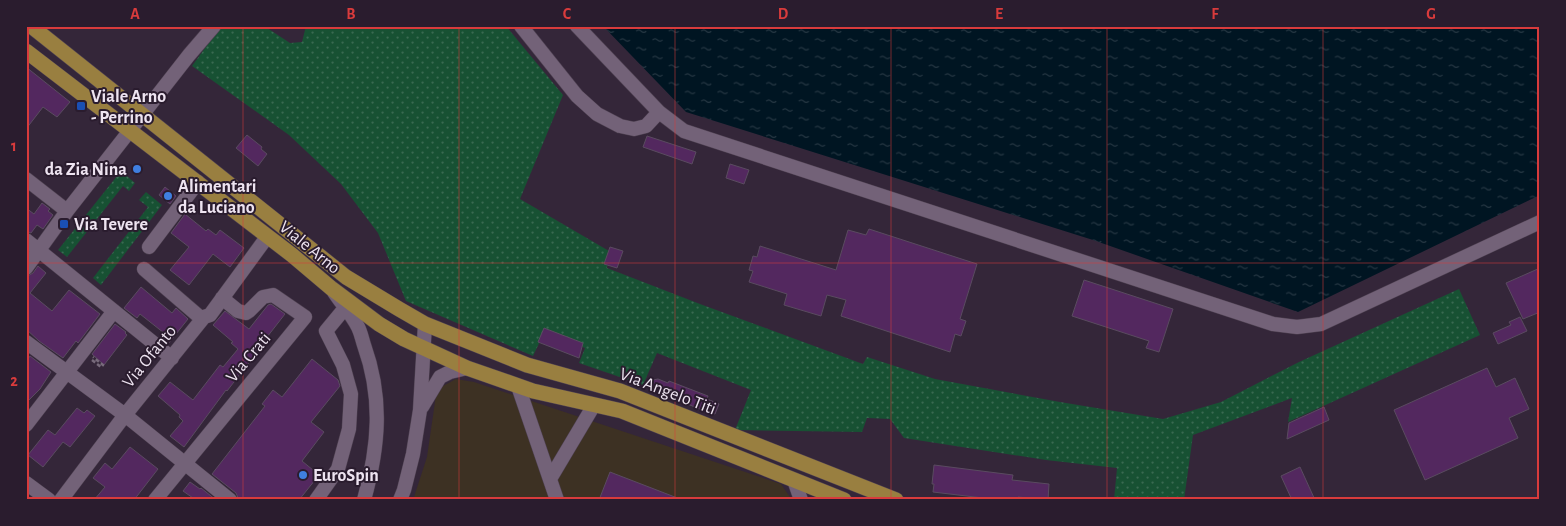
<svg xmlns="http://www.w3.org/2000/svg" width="1566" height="526" font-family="'Alegreya Sans',sans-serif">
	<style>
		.commercial { fill: #3d3123 }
		.grass { fill: url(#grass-dots) }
		.water { fill: url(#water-ripples) }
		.building { fill: #53285f; stroke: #5a4b60 }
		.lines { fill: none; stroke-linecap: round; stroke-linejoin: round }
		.minor-casing { stroke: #4e4151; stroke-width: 15 }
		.major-casing { stroke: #4e4151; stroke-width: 16 }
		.path { stroke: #776a7b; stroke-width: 2.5; stroke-dasharray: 4 2.5; stroke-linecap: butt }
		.minor { stroke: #736278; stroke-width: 14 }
		.major { stroke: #997f40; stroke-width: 15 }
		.grid { fill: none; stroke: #d83b3c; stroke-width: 1; stroke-opacity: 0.55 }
		.transit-dot { fill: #1a4fb4; stroke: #2a1c2e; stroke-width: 2 }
		.shop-dot { fill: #3f7fe0; stroke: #2a1c2e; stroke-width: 2 }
		.labels { text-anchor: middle; stroke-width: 4; stroke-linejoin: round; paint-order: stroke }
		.poi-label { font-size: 18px; font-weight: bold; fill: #eee4f1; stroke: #2a1c2e; text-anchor: start }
		.street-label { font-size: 18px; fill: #eee4f1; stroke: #2a1c2e }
		.neatline { fill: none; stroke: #d83b3c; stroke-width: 2 }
		.grid-label { font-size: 16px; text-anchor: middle; font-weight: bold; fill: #d83b3c }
	</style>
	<defs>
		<pattern id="grass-dots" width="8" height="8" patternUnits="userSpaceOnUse" patternTransform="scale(1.25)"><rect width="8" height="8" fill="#175133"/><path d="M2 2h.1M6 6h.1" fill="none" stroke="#396a51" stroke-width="1.8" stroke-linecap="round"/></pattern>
		<pattern id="water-ripples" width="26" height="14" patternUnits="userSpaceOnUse" patternTransform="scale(1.25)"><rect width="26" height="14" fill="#001522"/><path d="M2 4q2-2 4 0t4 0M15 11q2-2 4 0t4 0" fill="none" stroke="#263743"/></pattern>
	</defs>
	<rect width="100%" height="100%" fill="#342639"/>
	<path class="commercial" d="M456 379 474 382 781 484 792 500H413L427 457 436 395 443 386Z"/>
	<path class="grass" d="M221 26H264L290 43 302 42 306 26H506L563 95 520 199 609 251 607 268 700 304 863 364 867 357 935 379 1060 402 1163 419 1221 402 1299 362 1459 289 1480 335 1288 422 1292 398 1193 435 1184 500H1114L1117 468 1046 460 904 438 890 419 867 418 862 432 735 430 751 390 657 353 643 385 579 363 585 348 545 331 533 356 406 301 378 233 341 184 289 135 192 66Z
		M121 171 135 183 129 191 123 186 67 257 58 250Z
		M146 192 162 205 101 285 93 278 148 207 139 200Z"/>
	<path class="water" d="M603 26H1540V195L1298 312 1093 240 686 112Z"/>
	<path class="building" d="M26 67 70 102 57 117 43 107 26 129Z
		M247 135 262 147 261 149 267 154 258 166 236 148Z
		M647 136 696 152 692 164 643 147Z
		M730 164 749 170 744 184 726 178Z
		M165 187 176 196 170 204 159 195Z
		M42 203 50 209 48 211 53 215 43 229 37 225 31 233 26 231V208L34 214Z
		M185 214 206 231 208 229 216 235 220 230 244 248 230 267 213 254 189 285 170 270 189 247 171 233Z
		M869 229 977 264 960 319 966 321 961 336 955 334 950 352 841 316 846 300 827 295 821 316 784 305 787 294 749 282 753 271 749 270 753 256 757 257 760 246 836 270 848 230 866 235Z
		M610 247 623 251 617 268 604 264Z
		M38 266 46 273 30 293 52 311 69 290 100 314 78 343 76 341 63 358 39 341 26 329V277L33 273Z
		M1540 268V312L1523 319 1506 283Z
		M1084 280 1173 309 1159 352 1146 348 1149 341 1072 316Z
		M141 287 172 313 176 308 188 319 168 344 160 337 164 333 140 314 137 318 124 308Z
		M271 304 285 314 253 355 254 356 227 391 226 390 184 447 170 436 183 421 179 417 180 415 158 396 170 382 193 400 220 365 223 367 238 349 231 343 233 342 213 325 225 311 249 329 268 305Z
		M1520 317 1527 331 1498 344 1493 333 1511 325 1509 322Z
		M115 324 126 332 125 333 127 335 104 365 92 354Z
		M544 328 583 343 579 358 538 342Z
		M30 356 51 372 40 389 26 403V362Z
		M312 359 338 380 340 386 311 422 324 432 302 461 319 475 299 500H239L236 493 212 474 265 406 262 404 273 390 282 397Z
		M1487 368 1496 387 1515 378 1529 409 1509 418 1518 438 1425 480 1394 410Z
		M658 379 668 383 669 381 708 396 707 399 719 404 715 414 702 409V410L654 390 652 387V383L653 380Z
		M1324 407 1329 420 1287 439 1289 423Z
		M77 408 84 413 87 410 95 416 70 447 63 442 43 467 28 455 48 430 55 435Z
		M130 447 158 469 134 500H94L105 487 93 478 105 463 112 469Z
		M934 465 1013 475 1012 480 1049 484 1048 500 1018 497 1017 500H1000L933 492 934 484H932Z
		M1300 467 1315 500H1292L1281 476Z
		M610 472 680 499 679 500H599Z
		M190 482 200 489 201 488 216 500H191L193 498 183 491Z"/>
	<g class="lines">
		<g class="minor-casing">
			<path id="minor" d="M521 26 577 96 597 114 620 126 634 129 646 126 659 112
				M577 26 659 112 684 131 1273 324 1297 327 1321 324 1540 222
				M26 179 67 211
				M26 240 172 358
				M149 247 198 182
				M26 268 67 211 189 55 214 26
				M144 269 202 319
				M334 292C342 304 352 315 358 327 361 333 362 339 364 345 383 398 379 446 364 500
				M26 342 125 415 230 500
				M518 386 557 500
				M422 407 440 377 450 372 467 368
				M26 425 114 311
				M550 479 594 405
				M794 480 801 500
				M26 483 49 500
				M61 500 125 415 204 317 210 315 267 237
				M155 500 305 317 273 295 263 297 249 311 246 313 238 311 222 298
				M316 500 338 469 349 429 351 394 343 365 326 331 345 308
				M400 500 404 490 413 454 420 410 425 324"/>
		</g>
		<g class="major-casing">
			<path id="major" d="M31 26 346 277 399 309 425 324 527 365 620 391 896 500
				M26 51 292 255 331 288 379 324 404 339 467 368 533 391 622 411 844 500"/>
		</g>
		<path class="path" d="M92 360 101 367 103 365 93 357"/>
		<use href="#minor" class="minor"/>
		<use href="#major" class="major"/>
	</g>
	<path class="grid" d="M243 26V500M459 26V500M675 26V500M891 26V500M1107 26V500M1323 26V500M26 263H1540"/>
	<g class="transit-dot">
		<rect x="76" y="101" width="10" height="10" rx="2.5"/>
		<rect x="59" y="219" width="10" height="10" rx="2.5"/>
	</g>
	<g class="shop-dot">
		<circle cx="137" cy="169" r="5"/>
		<circle cx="168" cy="196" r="5"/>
		<circle cx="303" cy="475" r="5"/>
	</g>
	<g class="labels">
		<g class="poi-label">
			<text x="91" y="102">Viale Arno<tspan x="91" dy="21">- Perrino</tspan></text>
			<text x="127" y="175" text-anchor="end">da Zia Nina</text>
			<text x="178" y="192">Alimentari<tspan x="178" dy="21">da Luciano</tspan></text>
			<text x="74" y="230">Via Tevere</text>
			<text x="313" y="481">EuroSpin</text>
		</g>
		<g class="street-label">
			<text transform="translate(310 247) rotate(39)" y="6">Viale Arno</text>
			<text transform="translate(149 356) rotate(-51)" y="6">Via Ofanto</text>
			<text transform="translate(248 357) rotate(-50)" y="6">Via Crati</text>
			<text transform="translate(668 391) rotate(21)" y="6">Via Angelo Titi</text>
		</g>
	</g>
	<rect width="1566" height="526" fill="none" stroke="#2a1c2e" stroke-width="55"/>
	<rect x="28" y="28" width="1510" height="470" class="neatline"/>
	<g class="grid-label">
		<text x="135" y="19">A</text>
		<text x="351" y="19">B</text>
		<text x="567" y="19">C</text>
		<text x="783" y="19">D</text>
		<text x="999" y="19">E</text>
		<text x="1215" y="19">F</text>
		<text x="1431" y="19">G</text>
		<text x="14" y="151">1</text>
		<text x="14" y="386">2</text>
	</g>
</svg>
